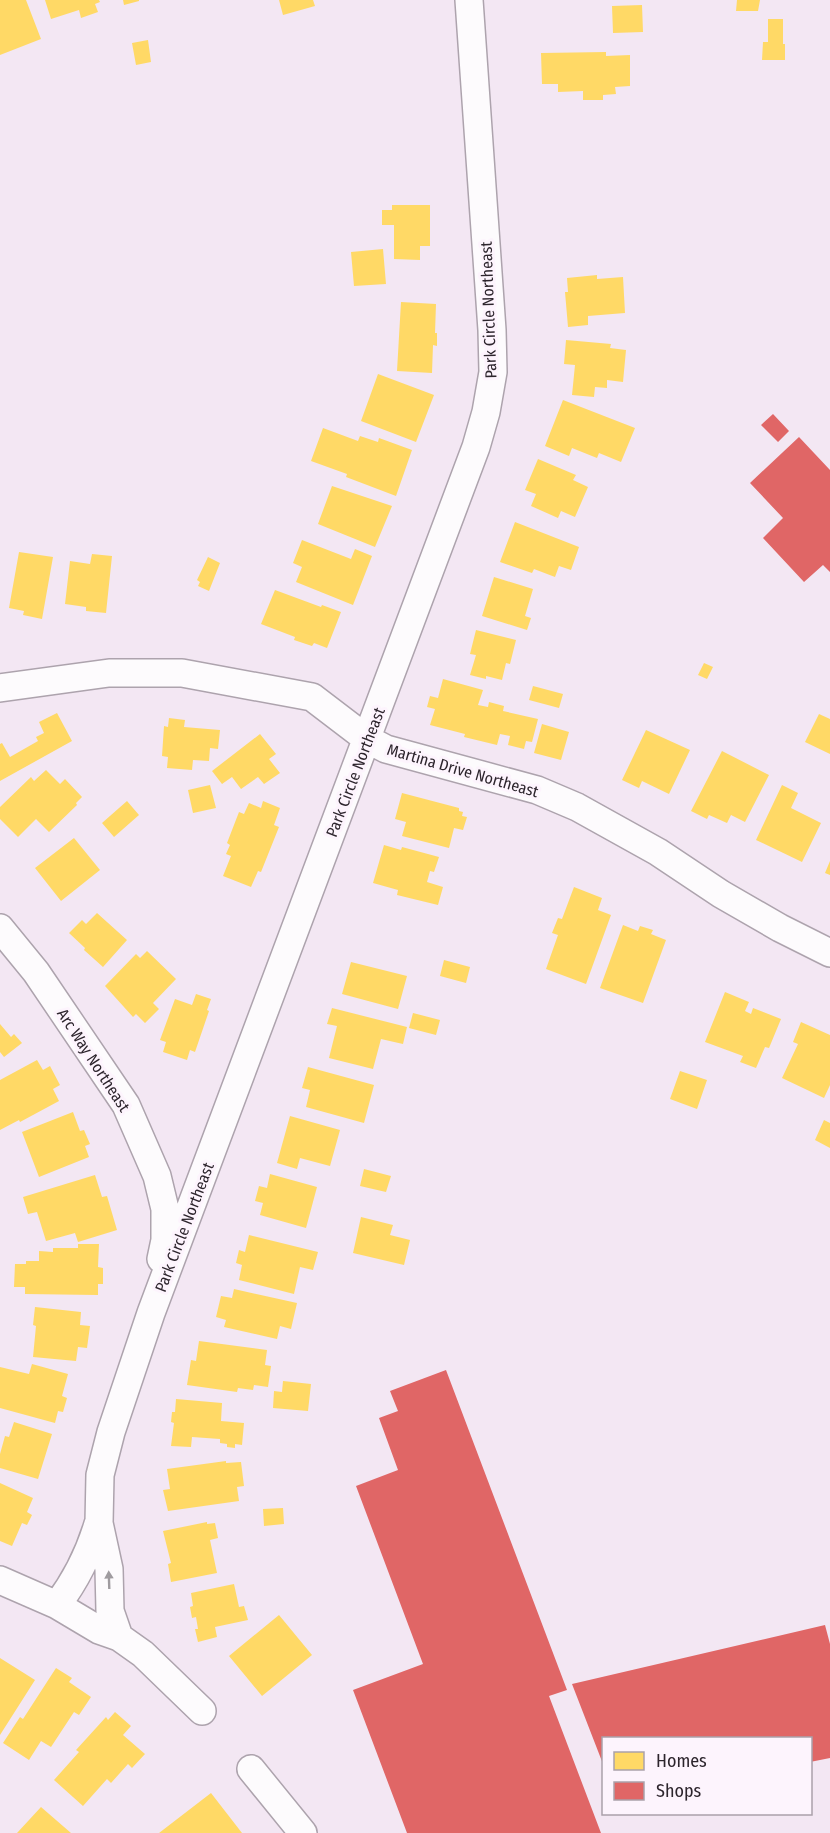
<svg xmlns="http://www.w3.org/2000/svg" width="830" height="1833" font-family="'Fira Sans Condensed',sans-serif">
	<style>
		.homes { fill: #ffd966 }
		.shops { fill: #e06666 }
		.lines { fill: none; stroke-linecap: round; stroke-linejoin: round }
		.minor-casing { stroke: #ada3ad; stroke-width: 30 }
		.minor { stroke: #fdfbfd; stroke-width: 27 }
		.oneway { fill: #9f9b9f }
		.labels { text-anchor: middle; stroke-width: 6; stroke-linejoin: round; paint-order: stroke }
		.street-label { font-size: 16px; fill: #2d252d; stroke: #fdf4fd }
	</style>
	<rect width="100%" height="100%" fill="#f3e7f3"/>
	<path class="homes" d="M0 0H26L41 39 0 55Z
		M45 0H99L100 2 95 4 98 12 81 18 79 10 51 19Z
		M123 0H139V1L124 5Z
		M279 0H313L315 6 283 15Z
		M737 0H760L758 11H736Z
		M642 5 643 32 613 33 612 6Z
		M768 19H783V44H785V60H762L763 42H768Z
		M148 40 151 62 136 65 132 43Z
		M606 52V56L630 55V86L615 87 616 94 603 95V100H583V91L558 92V84H542L541 53Z
		M392 205H430V246H420V260L394 259V225H382V210H392Z
		M383 249 386 284 354 286 351 252Z
		M597 275V279L623 277 625 313 588 316V325L568 327 565 292H568L567 278Z
		M401 302 436 304 435 333H437V346L433 345 432 373 397 371Z
		M566 340 611 344 610 348 626 350 623 382 607 380V388L595 387 594 397 572 395 575 365 564 364Z
		M378 374 434 395 416 442 361 421Z
		M563 400 635 428 621 462 599 453 597 458 572 448 569 456 545 446Z
		M323 428 358 441 360 436 378 442 379 438 412 450 396 496 346 477 347 474 311 461Z
		M538 459 576 475 573 480 588 487 575 517 561 511 558 518 531 506 536 494 525 490Z
		M332 486 392 506 375 547 318 524Z
		M515 522 579 547 571 570 559 566 555 577 534 569 532 573 500 562Z
		M302 540 351 559 355 549 372 556 353 605 296 582 302 567 293 563Z
		M19 552 53 557 42 619 23 615 24 611 9 608Z
		M92 554 112 556 106 613 86 611V607L65 604 70 561 90 564Z
		M208 557 220 563 209 591 198 586 200 582 197 580Z
		M494 577 533 589 525 616 531 618 527 630 482 616Z
		M275 590 321 607 322 605 341 612 327 648 314 643 312 646 294 640 295 637 261 624Z
		M476 630 516 640 510 664 506 663 502 680 486 676V679L470 675 476 655 470 654Z
		M704 663 713 667 707 679 698 675Z
		M443 679 483 690 478 705 488 707 489 702 504 706 503 711 538 719 532 742 526 741 524 749 508 745 510 736 500 734 497 745 464 737 465 734 430 725 435 709 427 707 430 696 438 698Z
		M533 686 563 694 559 708 529 700Z
		M57 713 72 741 0 781V744L2 743 10 757 38 741 36 737 44 733 39 722Z
		M819 714 830 719V754L805 742Z
		M169 718 185 720 184 727 220 730 218 749 210 748 209 761 193 760 192 770 167 768 168 757 162 756 164 726 168 727Z
		M542 724 569 732 561 760 534 753Z
		M646 730 690 750 669 794 642 781 639 788 622 780Z
		M260 734 276 754 269 759 280 773 264 784 258 777 241 789 232 777 222 784 212 771Z
		M722 751 769 775 745 822 731 815 727 823 709 815 707 819 691 811Z
		M46 770 60 784 65 779 82 797 76 803 77 805 49 832 36 819 18 837 0 819V807L31 777 34 781Z
		M210 785 216 808 193 813 188 790Z
		M782 785 798 793 791 808 821 823 802 862 756 840Z
		M402 793 459 808V811L463 812 462 816 467 817 463 830 454 828 449 848 402 836 406 822 395 819Z
		M127 801 139 815 114 837 102 823Z
		M263 801 280 808 274 825 279 827 261 872 258 871 251 887 223 876 231 856 226 854 230 845 227 843 239 812 244 814 249 803 261 808Z
		M74 838 100 870 61 901 35 868Z
		M384 845 401 850 402 847 439 857 434 872 430 871 427 882 443 887 438 905 397 895 398 890 373 883Z
		M830 861V875L825 873Z
		M574 887 602 898 598 910 611 915 586 984 546 969 558 935 552 933 558 918 562 919Z
		M97 913 127 940 103 967 84 950 85 948 69 933 82 920 86 924Z
		M623 925 638 931 640 926 653 930 651 934 666 940 643 1003 600 988Z
		M147 951 176 979 153 1003 159 1009 145 1023 136 1014 133 1017 105 986 136 954 140 958Z
		M444 960 470 967 466 983 440 976Z
		M351 962 407 976 398 1009 342 994Z
		M725 992 749 1002 745 1011 751 1014 753 1008 781 1019 769 1048 765 1047 756 1068 740 1062 743 1056 705 1042Z
		M196 994 211 999 207 1010 209 1011 195 1052 190 1050 187 1060 163 1052 166 1042 160 1040 175 999 192 1005Z
		M332 1008 407 1027 403 1044 381 1039 373 1069 329 1058 337 1026 327 1024Z
		M413 1013 440 1020 436 1035 409 1028Z
		M801 1022 830 1035V1085L824 1098 782 1078 798 1044 793 1042Z
		M0 1024 11 1037 14 1034 22 1043 4 1057 0 1052Z
		M37 1060 43 1070 50 1066 60 1085 53 1089 59 1101 20 1122 19 1120 0 1130V1080Z
		M308 1067 374 1085 364 1123 306 1107 310 1090 302 1088Z
		M680 1071 707 1080 697 1109 670 1099Z
		M73 1112 80 1131 84 1130 90 1144 85 1146 89 1157 39 1177 22 1132Z
		M290 1116 340 1130 330 1166 300 1158 297 1169 277 1163Z
		M824 1120 830 1123V1148L815 1140Z
		M364 1169 391 1176 386 1192 360 1186Z
		M270 1174 317 1187 306 1228 260 1215 263 1203 255 1201 259 1186 267 1188Z
		M95 1175 102 1197 107 1196 117 1230 78 1242 75 1233 46 1241 37 1212 28 1214 23 1197Z
		M361 1217 393 1225 390 1235 410 1240 404 1265 353 1253Z
		M249 1235 318 1252 313 1270 300 1267 294 1294 239 1280 242 1265 236 1263 239 1250 245 1252Z
		M78 1244H99L98 1267 103 1268V1284H98V1295L25 1294V1287H14L15 1264H26V1261H39V1251L53 1252V1248H78Z
		M234 1289 297 1303 291 1329 280 1326 277 1339 224 1327 226 1320 216 1317 221 1296 232 1298Z
		M35 1307 81 1312 80 1325 90 1326 87 1348 78 1347 76 1361 33 1357 36 1326 33 1325Z
		M199 1341 267 1350 265 1365 271 1366 268 1387 254 1385 253 1390 238 1388 237 1392 187 1385 191 1360 196 1361Z
		M32 1364 68 1374 62 1396 67 1398 63 1412 58 1411 55 1423 0 1408V1367L29 1374Z
		M283 1381 311 1384 308 1411 273 1408 274 1391 282 1392Z
		M176 1399 222 1403 221 1421 244 1423 242 1445 235 1444V1448L227 1447V1444L220 1443V1439L192 1437 191 1447 171 1446 174 1423 171 1422 172 1412H175Z
		M14 1422 52 1434 38 1479 0 1468V1454L5 1436 9 1437Z
		M226 1461V1463L241 1462 244 1486 237 1487 239 1501 168 1511 163 1490 170 1489 167 1469Z
		M0 1483 33 1498 27 1512 32 1515 27 1525 22 1523 12 1546 0 1541Z
		M283 1508 284 1524 264 1526 263 1509Z
		M207 1522V1524L215 1523 218 1538 210 1540 217 1573 171 1582 168 1564 171 1563 163 1531Z
		M234 1584 239 1607 244 1606 248 1620 215 1627 217 1637 198 1642 195 1629H198L196 1617 192 1618 190 1607 193 1606 191 1593Z
		M279 1615 312 1655 262 1696 229 1656Z
		M0 1658 35 1680 0 1735Z
		M56 1668 72 1678 69 1682 91 1697 79 1715 74 1712 51 1747 41 1741 29 1760 3 1743 20 1717 23 1719Z
		M115 1712 131 1726 123 1735 145 1754 132 1768 128 1764 111 1783 107 1779 83 1806 54 1780 79 1752 76 1750 106 1717 108 1720Z
		M211 1793 242 1833H159Z
		M41 1807 71 1833H17Z"/>
	<path class="shops" d="M773 414 789 431 778 442 761 425Z
		M799 437 830 470V572L823 565 804 582 763 538 783 518 750 483Z
		M446 1370 567 1690 549 1696 601 1833H407L353 1690 423 1664 356 1486 398 1470 379 1418 398 1411 390 1391Z
		M825 1625 830 1644V1758L810 1762V1738H604L603 1764 572 1684Z"/>
	<g class="lines">
		<g class="minor-casing">
			<path id="minor" d="M0 688 109 673H182L312 697 367 739 386 749 537 790 577 807 658 852 721 894 780 928 830 953
				M0 928 36 972 126 1105 157 1176 165 1209V1240L161 1259
				M0 1580 57 1605 99 1630 119 1637 143 1654 202 1711
				M57 1605C76 1580 89 1554 98 1524
				M119 1637 110 1611 109 1569 99 1523 100 1475 111 1432 151 1313 476 447 486 412 493 372 492 330 469 0
				M251 1769 303 1833"/>
		</g>
		<use href="#minor" class="minor"/>
	</g>
	<defs><path id="oneway-solid" d="M-6-.8H1V-3.2L6.5 0L1 3.2V.8H-6Z" transform="scale(1.5)"/></defs>
	<use class="oneway" href="#oneway-solid" transform="translate(109 1580) rotate(-92)"/>
	<g class="labels">
		<g class="street-label">
			<text transform="translate(488 310) rotate(-92)" y="6">Park Circle Northeast</text>
			<text transform="translate(463 770) rotate(16)" y="6">Martina Drive Northeast</text>
			<text transform="translate(355 772) rotate(-69)" y="6">Park Circle Northeast</text>
			<text transform="translate(94 1060) rotate(57)" y="6">Arc Way Northeast</text>
			<text transform="translate(184 1227) rotate(-69)" y="6">Park Circle Northeast</text>
		</g>
	</g>
	<rect x="602" y="1737" width="210" height="78" fill="#fdf4fd" stroke="#aaa1aa" stroke-width="1.5"/>
	<rect x="614" y="1752" width="30" height="18" fill="#ffd966" stroke="#aaa1aa" stroke-width="1.5"/>
	<text x="656" y="1767" font-size="18" fill="#2d252d">Homes</text>
	<rect x="614" y="1782" width="30" height="18" fill="#e06666" stroke="#aaa1aa" stroke-width="1.5"/>
	<text x="656" y="1797" font-size="18" fill="#2d252d">Shops</text>
</svg>
